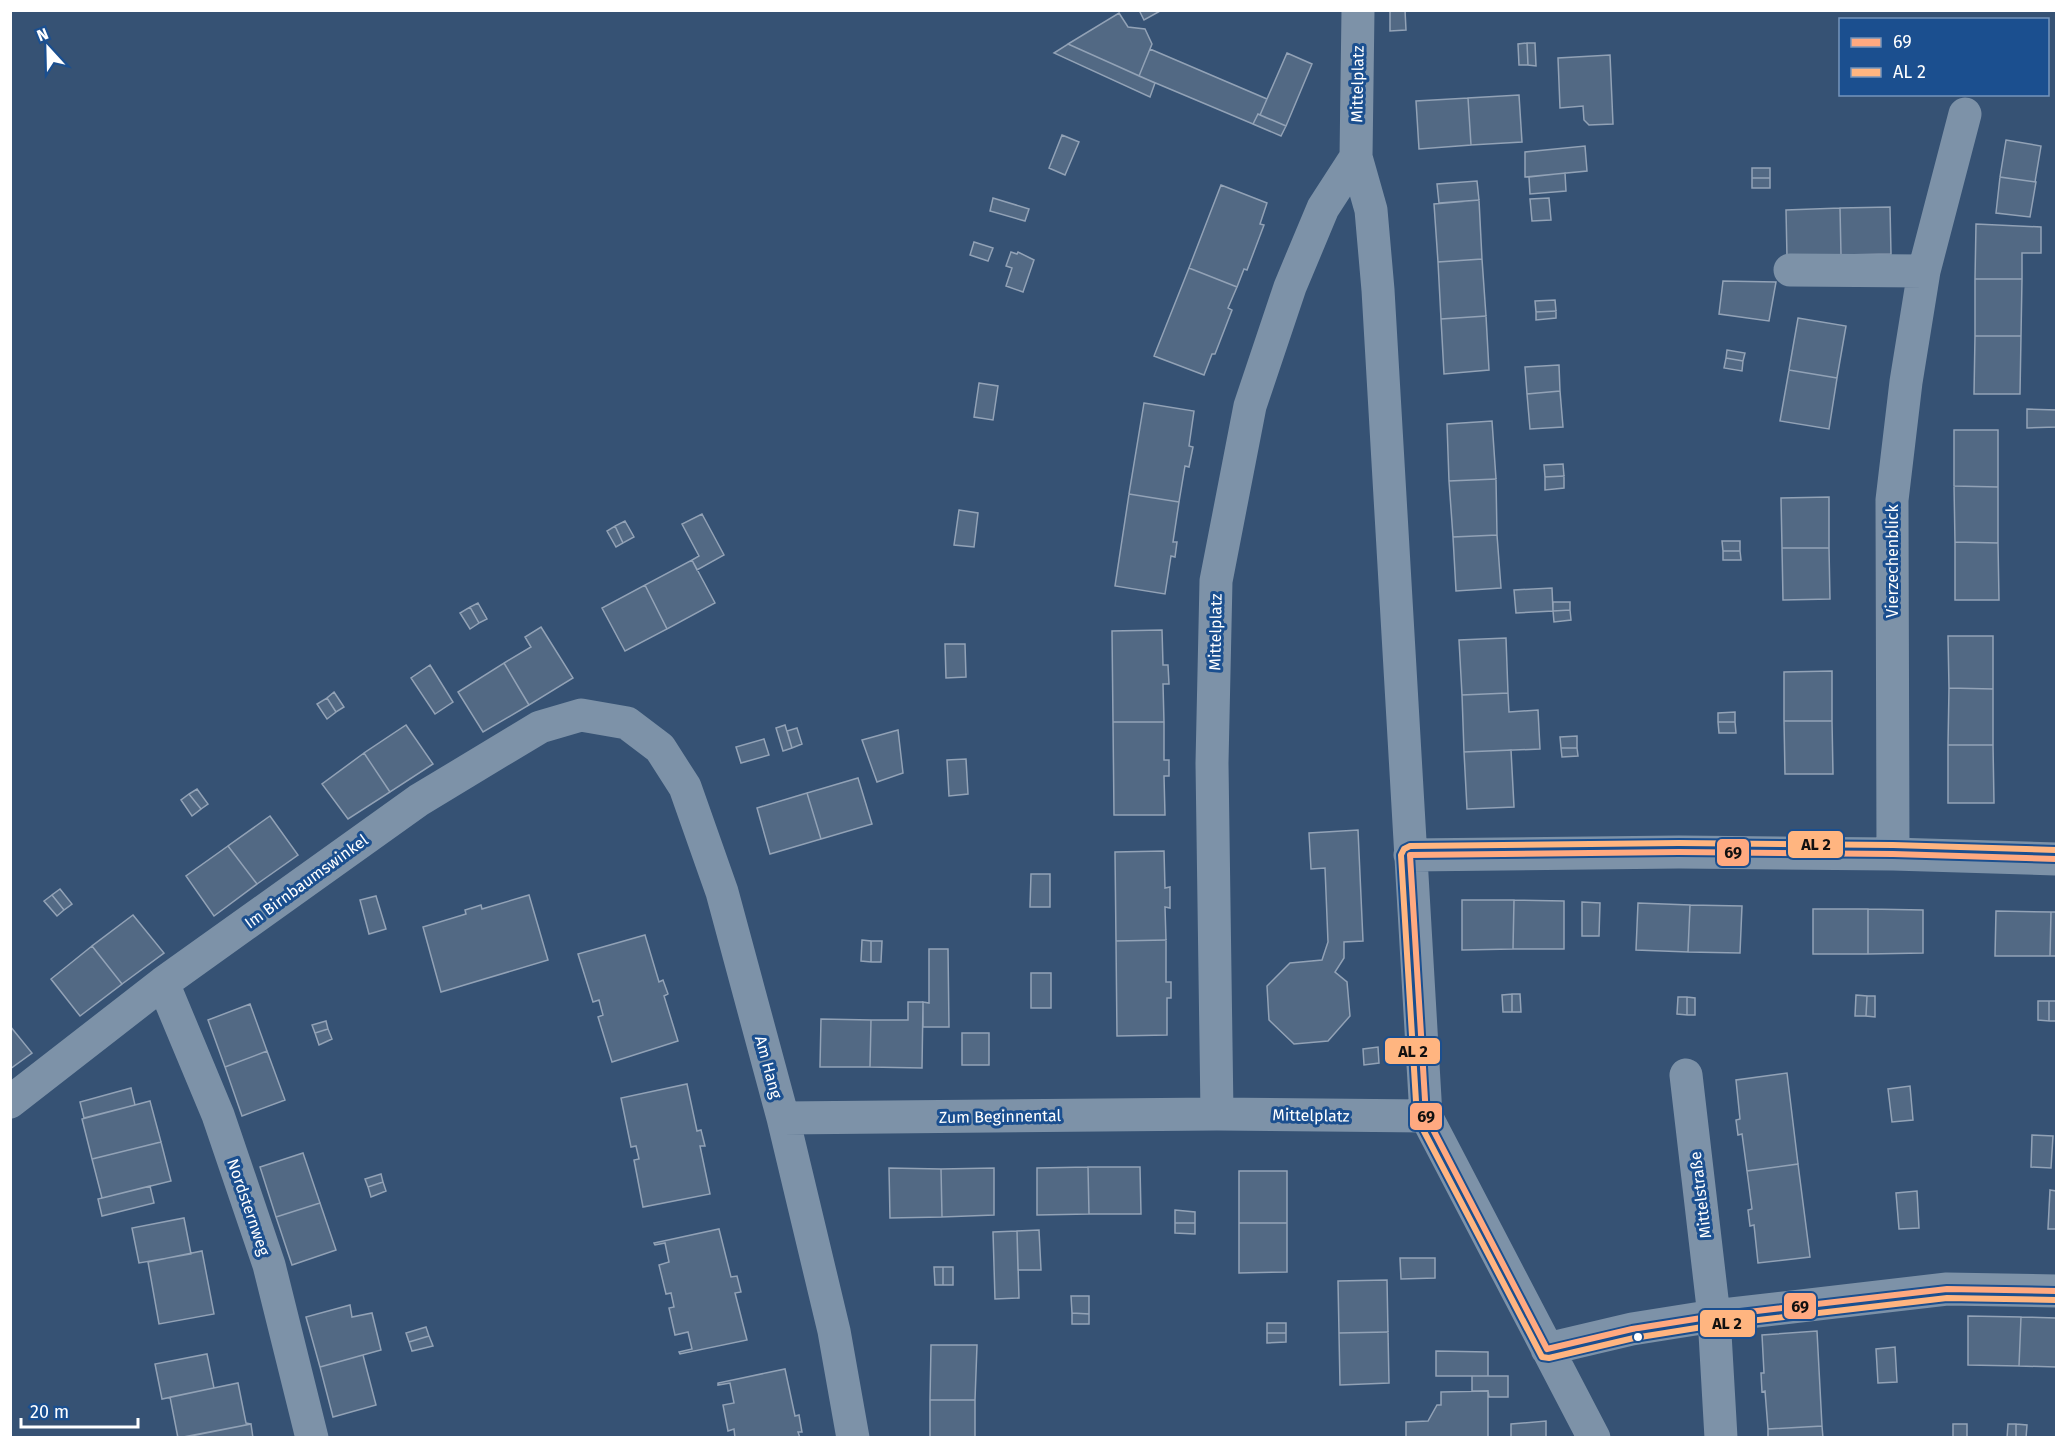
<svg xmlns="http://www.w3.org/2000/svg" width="2067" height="1448" font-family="'Fira Sans',sans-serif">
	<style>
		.building { fill: #526984; stroke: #92a2b6; stroke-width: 1.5 }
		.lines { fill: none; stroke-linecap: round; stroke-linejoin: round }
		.street { stroke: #7d92a8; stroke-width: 33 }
		.bus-1-casing { stroke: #1b4f8f; stroke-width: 10 }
		.bus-2-casing { stroke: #1b4f8f; stroke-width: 10 }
		.bus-1 { stroke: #ffa980; stroke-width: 6 }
		.bus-2 { stroke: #ffb580; stroke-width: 6 }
		.bus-dot { fill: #fff; stroke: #1b4f8f; stroke-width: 2 }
		.labels { text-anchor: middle; stroke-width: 6; stroke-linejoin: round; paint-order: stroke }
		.street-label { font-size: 16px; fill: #fff; stroke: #1b4f8f }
		.line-badge { stroke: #1b4f8f; stroke-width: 2 }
		.pale-badge-label { font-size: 16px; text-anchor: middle; font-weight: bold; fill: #111 }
	</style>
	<rect width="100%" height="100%" fill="#365274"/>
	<path class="building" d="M1139 10H1162L1144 20Z
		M1390 10H1405L1406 30 1390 31Z
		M1119 13 1128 27 1145 29 1152 44 1139 76 1068 44Z
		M1527 43 1528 65H1519L1518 44Z
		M1527 43H1535L1536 66 1528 65Z
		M1068 44 1155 83 1150 97 1054 53Z
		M1150 49 1267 99 1260 115 1258 114 1253 124 1139 76Z
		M1287 53 1312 64 1286 126 1260 115Z
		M1610 55 1613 124 1589 125 1584 120 1583 106 1560 108 1558 58Z
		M1519 95 1522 142 1471 145 1468 98Z
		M1468 98 1471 145 1419 149 1416 101Z
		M1258 114 1286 126 1281 136 1253 124Z
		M1062 135 1079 142 1065 175 1049 168Z
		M2006 140 2041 146 2035 182 2000 177Z
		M1585 146 1587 171 1525 177V152Z
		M1752 168H1770V178H1752Z
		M1565 173 1566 191 1530 194 1529 177Z
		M2000 177 2036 182 2030 217 1996 213Z
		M1752 178H1770V188H1752Z
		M1477 181 1479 200 1439 203 1437 184Z
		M1221 185 1267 203 1260 224 1264 225 1247 270 1244 269 1237 287 1189 268Z
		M993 198 1029 209 1025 221 990 211Z
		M1549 198 1551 220 1532 221 1530 199Z
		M1479 200 1482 259 1438 262 1434 204Z
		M1890 207 1891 254 1841 255 1840 208Z
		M1840 208 1841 255 1787 257 1786 210Z
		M1976 224 2041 227V253H2022V279H1975Z
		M974 242 993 248 988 261 970 255Z
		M1011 252 1017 254 1018 252 1034 260 1023 292 1006 286 1012 268 1006 266Z
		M1482 259 1486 316 1441 319 1438 262Z
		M1189 268 1237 287 1228 308 1232 310 1215 354H1212L1204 375 1154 356Z
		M1975 279H2022L2021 336H1975Z
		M1723 281 1776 282 1769 321 1719 314Z
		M1555 300 1556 311 1536 312 1535 301Z
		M1556 311V318L1536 320V312Z
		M1486 316 1489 370 1444 374 1441 319Z
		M1798 318 1846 326 1837 378 1789 370Z
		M1975 336H2021L2020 394H1974Z
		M1727 350 1745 353 1743 361 1726 358Z
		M1726 358 1743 361 1742 371 1724 368Z
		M1559 365 1560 391 1527 394 1525 367Z
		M1789 370 1837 378 1829 429 1780 421Z
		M979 383 998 386 993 420 974 417Z
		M1560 391 1563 427 1530 429 1527 394Z
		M1144 403 1194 411 1189 446 1193 447 1189 467 1185 466 1179 502 1129 494Z
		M2027 409 2056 410V427L2027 428Z
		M1492 421 1496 479 1449 481 1447 424Z
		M1954 430H1998V487L1954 486Z
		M1563 464 1564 476 1545 477 1544 465Z
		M1564 476V488L1545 490V477Z
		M1496 479 1497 535 1453 537 1449 481Z
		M1954 486 1998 487V543L1955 542Z
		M1129 494 1179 502 1173 542H1177L1175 557 1171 556 1165 594 1115 586Z
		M1829 497V548H1782L1781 498Z
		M959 510 978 513 974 547 954 545Z
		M702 514 724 555 697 570 692 560 699 556 682 524Z
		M625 521 634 537 623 543 615 526Z
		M615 526 623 543 616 547 607 531Z
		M1497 535 1501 588 1456 591 1453 537Z
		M1722 541H1740V551H1723Z
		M1955 542 1998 543 1999 600H1955Z
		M1782 548H1829L1830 599 1783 600Z
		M1723 551H1740L1741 560H1723Z
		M692 560 715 603 667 629 645 585Z
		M645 585 667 629 625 651 602 608Z
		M1552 588 1553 611 1516 613 1514 590Z
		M1553 602H1570V610L1553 611Z
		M478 603 487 619 479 623 470 607Z
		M470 607 479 623 470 629 460 613Z
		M1570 610 1571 620 1554 622 1553 611Z
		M541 627 573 678 529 705 504 663 531 647 525 637Z
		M1162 630 1163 665H1168L1169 684H1163L1164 722H1113L1112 631Z
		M1948 636H1993V689L1949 688Z
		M1506 638 1508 693 1462 695 1459 640Z
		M945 644H965L966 677 946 678Z
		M504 663 529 705 483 732 458 692Z
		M430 665 453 702 435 714 411 678Z
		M1832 671V721H1784V672Z
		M1949 688 1993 689V745H1948Z
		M334 692 344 707 336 712 327 698Z
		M1508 693 1509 712 1538 710 1540 749 1464 752 1462 695Z
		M327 698 336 712 327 719 317 704Z
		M1735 712V722H1718V713Z
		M1784 721H1832L1833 774H1785Z
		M1113 722H1164V760H1169V776H1164L1165 815H1114Z
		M1718 722H1735L1736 733H1719Z
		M406 725 433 764 390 792 364 753Z
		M785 725 792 748 783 751 776 728Z
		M797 728 802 744 792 748 787 731Z
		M898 730 903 773 877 782 862 740Z
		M1577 736V748H1561L1560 737Z
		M764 739 769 755 741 763 736 747Z
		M1948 745H1993L1994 803H1948Z
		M1561 748H1577L1578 756 1562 757Z
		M1511 750 1514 807 1467 809 1464 752Z
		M364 753 390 792 348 819 322 784Z
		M966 759 968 794 949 796 947 760Z
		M858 778 872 824 821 839 807 793Z
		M197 789 208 804 201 809 189 794Z
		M807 793 821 839 770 854 757 808Z
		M189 794 201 809 192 816 181 800Z
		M270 816 298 855 257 884 228 846Z
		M1358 830 1363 941 1344 942V958L1335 972 1347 982 1350 1016 1328 1041 1294 1044 1269 1020 1267 986 1290 963 1322 960 1328 942 1325 868 1311 869 1309 833Z
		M228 846 257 884 214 916 186 876Z
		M1164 851 1165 888 1170 887V908L1165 907 1166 940 1116 941 1115 852Z
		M1031 874H1050V907H1030Z
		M60 889 72 904 64 910 52 895Z
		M52 895 64 910 57 916 44 901Z
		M529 895 548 960 441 992 423 927 466 914 465 910 481 905 482 909Z
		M376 896 386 929 369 934 360 900Z
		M1462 900H1514L1513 949 1462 950Z
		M1514 900 1564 901V949H1513Z
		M1582 902 1600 903 1599 936H1582Z
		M1638 903 1690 905 1688 952 1636 950Z
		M1690 905 1742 906 1740 953 1688 952Z
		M1813 909H1868V954H1813Z
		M1868 909 1923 910V953L1868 954Z
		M1996 911 2051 912 2050 956H1995Z
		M2051 912H2056V956H2050Z
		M133 915 164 953 122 984 92 946Z
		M645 935 659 982 663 980 668 994 664 996 678 1041 612 1062 598 1017 603 1015 599 1000 593 1002 578 954Z
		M862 940 871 941V962L861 961Z
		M1166 940V982H1171V998H1167V1035L1117 1036 1116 941Z
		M871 941H882L881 962H871Z
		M92 946 122 984 80 1016 51 979Z
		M929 949H948L949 1027H923V1002L929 1003Z
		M1031 973H1051V1008H1031Z
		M1512 994V1012H1503L1502 995Z
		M1512 994H1520L1521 1012H1512Z
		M1856 995 1867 996 1866 1016H1855Z
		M1867 996H1875V1017L1866 1016Z
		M1678 997H1687V1015L1677 1014Z
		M1687 997 1695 998V1015H1687Z
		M2038 1001H2049V1021L2038 1020Z
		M2049 1001H2056V1021H2049Z
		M908 1002H923L922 1068 870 1067 871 1020H908Z
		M250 1004 267 1051 225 1067 208 1020Z
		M821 1019 871 1020 870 1067H820Z
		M326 1021 328 1029 315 1033 312 1025Z
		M10 1026 32 1053 10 1069Z
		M328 1029 332 1039 319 1045 315 1033Z
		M962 1033H989V1065H962Z
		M1378 1047 1379 1063 1364 1065 1363 1049Z
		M267 1051 285 1100 242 1116 225 1067Z
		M1787 1073 1798 1164 1747 1171 1742 1134 1738 1135 1736 1120 1740 1119 1736 1080Z
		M687 1084 697 1131 701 1130 705 1146H700L710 1194 643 1207 634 1160 639 1159 636 1146 631 1147 621 1098Z
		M1910 1086 1913 1120 1892 1122 1888 1089Z
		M131 1088 135 1105 84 1118 80 1102Z
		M150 1101 161 1142 92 1159 82 1119Z
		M2032 1135 2053 1136 2051 1168 2031 1167Z
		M161 1142 171 1181 102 1198 92 1159Z
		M303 1153 320 1203 276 1217 260 1167Z
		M1798 1164 1810 1257 1758 1263 1754 1225 1750 1226 1748 1210 1752 1209 1747 1171Z
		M1088 1167 1089 1214 1037 1215V1168Z
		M1088 1167H1140L1141 1214H1089Z
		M889 1168 941 1169 942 1217 890 1218Z
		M994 1168V1215L942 1217 941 1169Z
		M1239 1171H1287V1223H1239Z
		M381 1174 383 1182 368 1187 365 1179Z
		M383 1182 386 1191 371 1197 368 1187Z
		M150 1186 154 1203 102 1216 98 1199Z
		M2050 1190 2056 1191V1229H2048Z
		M1917 1191 1919 1228 1899 1229 1896 1193Z
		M320 1203 336 1250 292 1265 276 1217Z
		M1175 1210 1195 1212V1223H1175Z
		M184 1218 191 1254 139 1263 132 1228Z
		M1175 1223H1195V1234L1175 1233Z
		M1239 1223H1287V1272L1239 1273Z
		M719 1229 731 1277 737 1276 741 1292 735 1293 747 1340 680 1354 679 1352 692 1349 688 1332 675 1335 669 1308 674 1307 671 1293 666 1294 659 1265 669 1262 665 1243 655 1245 654 1243Z
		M1039 1230 1041 1270H1018L1017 1231Z
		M1017 1231 1019 1298 995 1299 993 1232Z
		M202 1251 214 1314 159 1324 148 1262Z
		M1400 1258H1435V1278L1401 1279Z
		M934 1267H943V1285H935Z
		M943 1267H953V1285H943Z
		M1387 1280 1388 1332 1339 1333 1338 1281Z
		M1071 1296H1089V1314L1072 1313Z
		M350 1305 352 1317 372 1313 381 1350 320 1367 306 1317Z
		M1072 1313 1089 1314V1324H1072Z
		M1968 1316 2021 1317 2019 1366 1968 1365Z
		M2021 1317 2056 1318V1367L2019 1366Z
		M1267 1323H1286V1333H1267Z
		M426 1327 429 1336 409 1342 406 1333Z
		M1817 1331 1822 1426 1768 1429 1765 1391 1762 1392 1761 1373H1764L1762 1335Z
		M1388 1332 1389 1383 1340 1385 1339 1333Z
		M1267 1333H1286V1342L1267 1343Z
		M429 1336 433 1346 412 1351 409 1342Z
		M931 1345H977L975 1400H930Z
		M1895 1347 1897 1382 1878 1383 1876 1349Z
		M1436 1351 1488 1352V1376H1436Z
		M207 1354 214 1388 162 1399 155 1364Z
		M363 1355 376 1405 333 1417 320 1367Z
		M785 1369 795 1416 799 1415 802 1432H798L800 1438H735L734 1429 728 1431 723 1405 734 1403 730 1383 718 1385V1383Z
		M1472 1376H1508V1397H1489L1488 1391H1472Z
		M238 1383 246 1423 251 1424 178 1438 170 1397Z
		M1488 1391V1438H1406V1422L1428 1421 1437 1405H1441V1392Z
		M930 1400H975V1438H930Z
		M1546 1421V1438H1511V1424Z
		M251 1424 253 1438H181Z
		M1953 1424H1967V1438H1953Z
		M2008 1424H2016V1438H2007Z
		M2016 1424 2027 1425 2026 1438H2016Z
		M1822 1426 1823 1438H1768V1429Z"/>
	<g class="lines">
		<path class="street" d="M1358 10 1356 157 1371 210 1378 290 1426 1116 1594 1438
			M1790 270 1924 271
			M1893 854 1892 500 1906 382 1924 271 1965 114
			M1410 855 1679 852 1893 854 2056 859
			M163 983 218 1115 269 1265 312 1438
			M1686 1075 1714 1316 1721 1438
			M10 1102 163 983 419 800 540 727 581 715 627 723 660 748 685 787 722 892 783 1118 834 1331 853 1438
			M1217 1114 1212 763 1216 581 1250 406 1290 287 1323 208 1356 157
			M783 1118 1217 1114 1426 1116
			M1547 1349 1632 1329 1714 1316 1947 1289 2056 1291"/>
		<g class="bus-1-casing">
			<path id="bus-1" d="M1410 855 1679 852 1893 854 2056 859
				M1410 855 1426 1116 1547 1349
				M1547 1349 1632 1329 1714 1316 1947 1289 2056 1291"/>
		</g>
		<g class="bus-2-casing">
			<path id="bus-2" d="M2056 1300 1947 1298 1715 1325 1634 1338 1549 1358 1542 1357 1417 1118 1401 855 1404 849 1410 846 1679 843 1893 845 2056 850"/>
		</g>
		<use href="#bus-1" class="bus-1"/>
		<use href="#bus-2" class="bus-2"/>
	</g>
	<circle class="bus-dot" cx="1638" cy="1337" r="5"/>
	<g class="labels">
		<g class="street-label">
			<text transform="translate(1357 84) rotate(-89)" y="6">Mittelplatz</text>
			<text transform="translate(1892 561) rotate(-90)" y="6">Vierzechenblick</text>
			<text transform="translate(1215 632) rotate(-89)" y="6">Mittelplatz</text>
			<text transform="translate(306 881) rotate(-36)" y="6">Im Birnbaumswinkel</text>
			<text transform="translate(769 1067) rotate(75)" y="6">Am Hang</text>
			<text transform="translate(1311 1115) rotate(1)" y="6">Mittelplatz</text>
			<text transform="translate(1000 1116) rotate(-1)" y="6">Zum Beginnental</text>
			<text transform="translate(1700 1195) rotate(-97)" y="6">Mittelstraße</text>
			<text transform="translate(249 1207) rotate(71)" y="6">Nordsternweg</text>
		</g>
	</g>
	<g class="line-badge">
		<rect x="1787" y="830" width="57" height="29" rx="6" fill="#ffb580"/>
		<rect x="1716" y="838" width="34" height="29" rx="6" fill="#ffa980"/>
		<rect x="1384" y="1037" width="57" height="28" rx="6" fill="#ffb580"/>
		<rect x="1409" y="1102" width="34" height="29" rx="6" fill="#ffa980"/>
		<rect x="1783" y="1292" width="34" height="28" rx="6" fill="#ffa980"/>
		<rect x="1699" y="1309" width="57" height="29" rx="6" fill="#ffb580"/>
	</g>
	<g class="pale-badge-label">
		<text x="1816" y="850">AL 2</text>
		<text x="1733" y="858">69</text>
		<text x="1413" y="1057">AL 2</text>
		<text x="1426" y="1122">69</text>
		<text x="1800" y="1312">69</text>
		<text x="1727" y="1329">AL 2</text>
	</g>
	<rect width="2067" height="1448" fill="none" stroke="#ffffff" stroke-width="24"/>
	<rect x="1839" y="18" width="210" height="78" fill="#1b4f8f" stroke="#7695bc" stroke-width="1.5"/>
	<rect x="1851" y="38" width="30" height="9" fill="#ffa980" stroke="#7695bc" stroke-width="1.5"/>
	<text x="1893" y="48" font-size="18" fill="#ffffff">69</text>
	<rect x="1851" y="68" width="30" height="9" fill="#ffb580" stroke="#7695bc" stroke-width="1.5"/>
	<text x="1893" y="78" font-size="18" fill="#ffffff">AL 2</text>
	<g transform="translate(48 48) rotate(338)" stroke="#1b4f8f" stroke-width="4.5" paint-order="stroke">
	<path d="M0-4.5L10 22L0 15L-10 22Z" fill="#ffffff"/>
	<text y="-9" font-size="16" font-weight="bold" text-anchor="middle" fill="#ffffff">N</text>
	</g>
	<path d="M21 1418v9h117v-9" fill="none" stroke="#ffffff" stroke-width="3"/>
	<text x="30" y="1418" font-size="18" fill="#ffffff" stroke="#1b4f8f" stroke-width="4.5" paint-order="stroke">20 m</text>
</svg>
